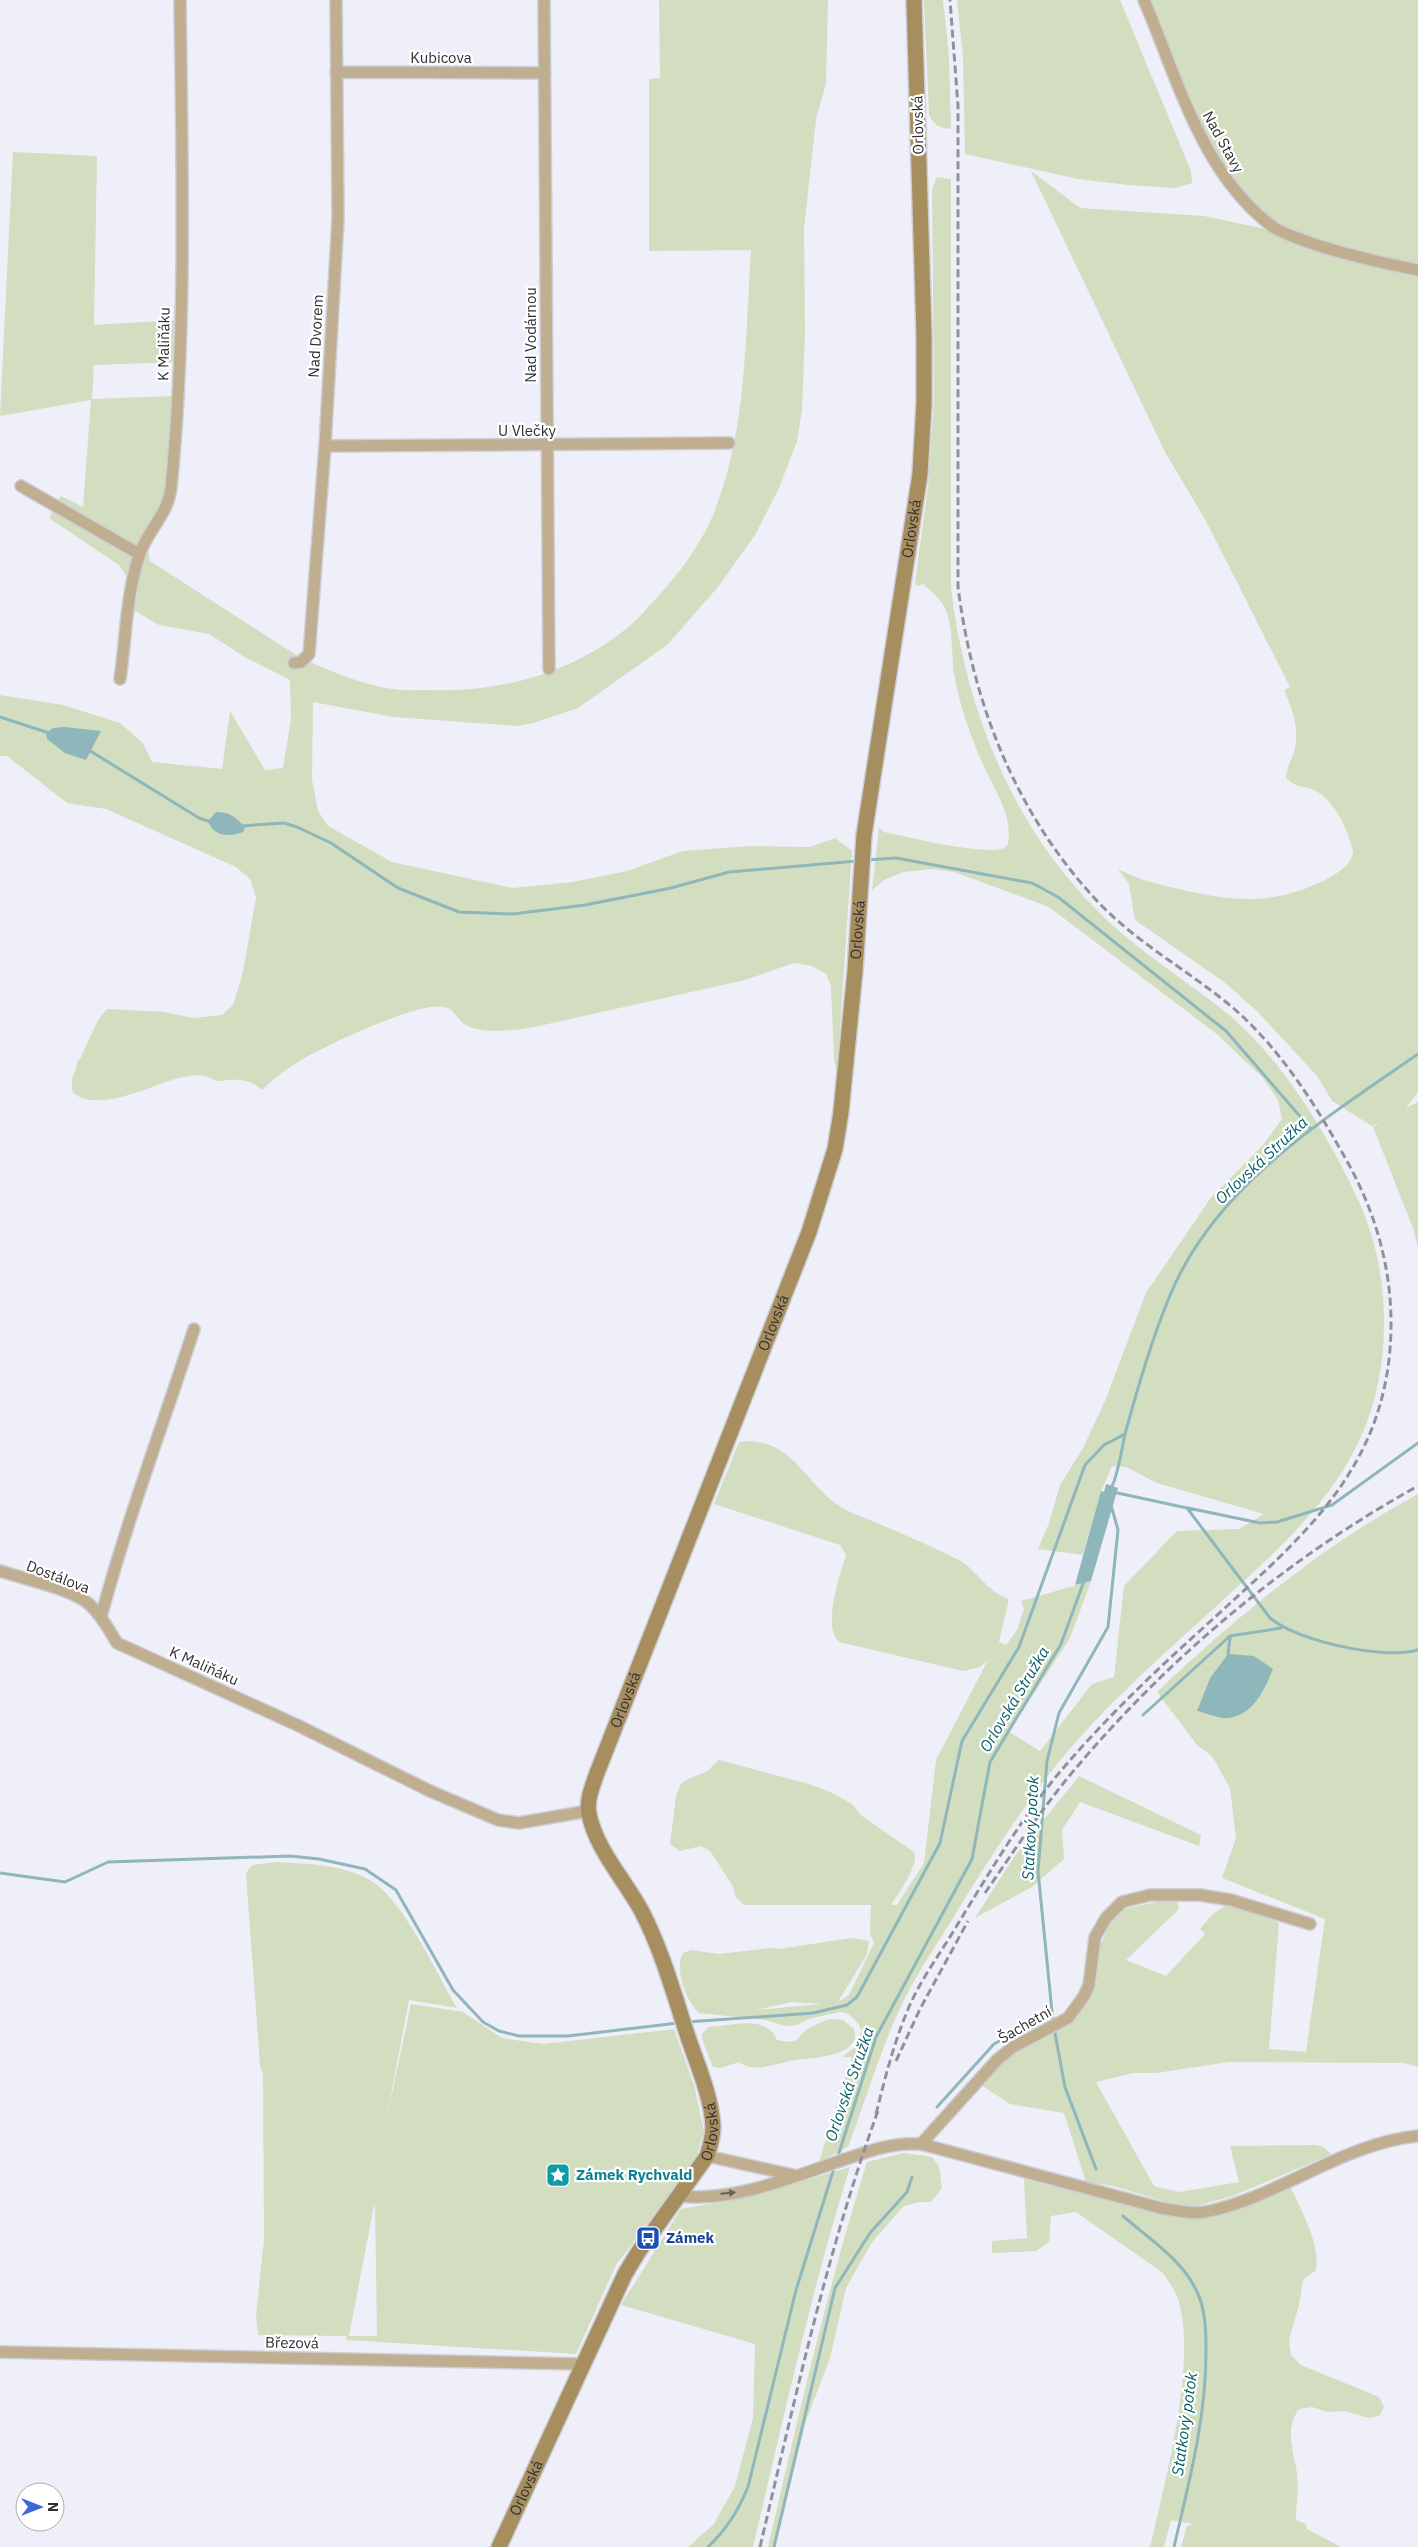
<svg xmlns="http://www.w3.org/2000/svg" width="1418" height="2547" font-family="'IBM Plex Sans',sans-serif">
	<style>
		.green { fill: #d2debf; fill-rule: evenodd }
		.water { fill: #8eb6bb }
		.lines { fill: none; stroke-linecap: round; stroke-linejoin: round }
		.stream { stroke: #8eb6bb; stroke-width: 3 }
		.minor-casing { stroke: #cdcdd6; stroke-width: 14 }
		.secondary-casing { stroke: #cdcdd6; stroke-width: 18 }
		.minor { stroke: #bfae8f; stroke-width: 11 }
		.secondary { stroke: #a78e5e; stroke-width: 15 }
		.rail { stroke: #919199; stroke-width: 3; stroke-dasharray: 8 4; stroke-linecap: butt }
		.oneway { fill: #696258 }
		.labels { text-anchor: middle; stroke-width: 4.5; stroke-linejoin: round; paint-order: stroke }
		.street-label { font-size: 15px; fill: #303034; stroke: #fff }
		.culture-label { font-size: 15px; font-weight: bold; fill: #0d838f; stroke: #fff; text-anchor: start }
		.transit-label { font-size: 15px; font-weight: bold; fill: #164399; stroke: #fff; text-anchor: start }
		.water-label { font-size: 16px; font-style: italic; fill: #055e67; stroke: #fff }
	</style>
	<rect width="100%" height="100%" fill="#efeff9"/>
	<path class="green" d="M659 0H828L826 83 816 119 804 229 805 331 802 411 797 441 779 488 755 535 718 587 667 645 578 708 533 723 518 726 394 717 313 702 312 780 318 811 328 826 392 862 512 888 573 882 627 871 683 851 750 846 810 847 835 838 852 851 837 1072 834 1061 831 986 826 974 812 966 794 963 745 980 530 1028C513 1030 478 1035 463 1023 456 1017 453 1008 443 1007 418 1002 332 1043 308 1056 292 1065 275 1077 262 1090 248 1078 238 1079 220 1081 214 1081 211 1078 206 1076 200 1075 188 1076 183 1077 151 1084 102 1114 73 1093 69 1074 77 1075 77 1061L80 1059 98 1020 107 1009 164 1012 193 1018 222 1015 233 1005 243 972 256 897 250 879 236 867 106 809 67 803 7 756H0V695L63 705 120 723 143 743 152 762 222 769 230 711 265 770 283 768 291 719 290 680 243 656 209 634 159 625 132 609 138 593 119 565 49 518 61 496 83 507 91 400 0 416 13 152 97 156 94 325 177 320 176 362 94 365 92 399 174 396 168 486 160 515 146 537 150 561 296 655C324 669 355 682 386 688 399 691 414 690 428 690 496 693 567 675 622 632 636 622 648 607 660 594 680 572 697 549 710 522 747 438 745 340 751 250L649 251V79L660 78Z
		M924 0H943L949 58 951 129C939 128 934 125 929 115Z
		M957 0H1120L1191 171 1192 183 1176 188 1128 185 1078 179 965 154 963 57Z
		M1147 0H1418V267L1367 257 1275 227 1219 163 1190 104Z
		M1031 171 1080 208 1204 216 1275 231 1418 271V1092L1406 1108 1418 1102V1248L1413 1228 1373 1127 1380 1122 1372 1126 1332 1101 1318 1077 1258 1012 1224 982 1135 920 1129 884 1118 869C1138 880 1161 885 1183 890 1236 902 1274 905 1325 880 1335 875 1352 865 1353 852 1349 831 1334 799 1314 790 1301 784 1299 790 1286 778 1287 767 1291 761 1294 752 1300 728 1293 711 1284 690L1290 687 1206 521 1165 452Z
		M937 177 951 179V588C965 707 1011 824 1097 910 1135 949 1181 977 1223 1010 1279 1054 1330 1137 1359 1202 1376 1239 1384 1281 1384 1322 1384 1460 1304 1526 1210 1612 1155 1662 1096 1714 1050 1773 1013 1821 981 1872 950 1923 935 1947 919 1971 906 1996 882 2044 867 2097 848 2147L819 2162 852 2057H842L854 2048 862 2031 858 2023 849 2014 840 2012 808 2019 797 2025 785 2026 765 2020 699 2013C686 2001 674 1969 683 1953L691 1950 719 1954 771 1948 779 1949 851 1938 869 1941 867 1954 838 2002 849 1995 874 1943 870 1933 871 1905H744L735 1896 733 1886 710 1851 701 1846 680 1851 670 1844 676 1796 681 1784 688 1779 706 1772 719 1760 809 1784 830 1792 852 1804 862 1816 914 1852C920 1864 898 1894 891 1905H897L924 1863 936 1760 988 1660 980 1667 963 1671 839 1642C822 1627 840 1575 846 1555L840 1545 714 1504 739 1442C792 1435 804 1484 841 1507 852 1514 866 1518 879 1524 906 1535 933 1547 959 1560 978 1571 987 1592 1009 1599L999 1642 1006 1645 1017 1630 1024 1609 1021 1601 1091 1581 1070 1638 1009 1732 1040 1751 1092 1684 1114 1677 1124 1586 1177 1531 1239 1529 1264 1514 1157 1483 1126 1467 1112 1466 1101 1491 1083 1555 1038 1549 1049 1523 1060 1485 1083 1448 1105 1401 1146 1293 1210 1199 1263 1145 1282 1119 1278 1100 1262 1077 1218 1035 1049 907 954 872 932 869 904 872 886 879 872 890 879 828 884 832C904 836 995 859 1007 846 1014 822 999 797 988 775 973 744 960 708 954 674 951 653 954 625 944 606 939 598 930 590 923 584L917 586 915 582 928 487 934 399 932 189ZM791 2002 822 2004 756 2010Z
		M1418 1494V2067L1404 2063 1229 2062 1156 2073H1133L1096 2082 1154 2186 1179 2192 1239 2182 1230 2146 1316 2145 1323 2147 1332 2154 1233 2196 1196 2206 1183 2207 1113 2186 1086 2182 1064 2113 1010 2104 981 2085 1015 2050 1069 2021 1096 1987 1100 1947 1110 1922 1124 1909 1176 1898 1179 1909 1126 1960 1166 1976 1205 1934 1200 1929 1213 1914 1227 1905 1254 1911 1279 1923 1269 2049 1306 2052 1325 1919 1222 1878 1236 1838 1230 1788 1212 1756 1197 1745 1157 1692C1237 1616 1321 1547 1418 1494ZM1228 1654 1241 1714 1226 1718 1197 1711 1210 1678Z
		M1079 1776 1201 1835 1199 1846 1080 1802 1062 1830 1064 1859 1032 1887 975 1918 1014 1857Z
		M277 1862C308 1864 341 1864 370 1880 403 1899 437 1974 457 2008L409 2000 386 2122 411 2004 463 2012 502 2038 543 2044 674 2029 694 2085 704 2132 695 2160 616 2265 576 2354 346 2340 347 2336 258 2335 256 2315 264 2239 263 2075 260 2065 246 1873 252 1865ZM375 2204 377 2336H349L374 2205Z
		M829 2019 843 2020 854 2029C863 2057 809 2058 794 2060 778 2063 754 2074 739 2062L721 2068 713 2067 702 2039V2034L708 2027C730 2027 766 2013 777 2040 804 2045 793 2038 811 2027 816 2024 823 2022 829 2019Z
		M904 2153 932 2157 939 2166 942 2188 931 2202H920L904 2206 872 2242 846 2288 830 2358 806 2421 775 2547H768C798 2418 827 2289 867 2162Z
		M850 2167C811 2292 783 2420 753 2547H688L714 2524 735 2486 753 2418 755 2344 621 2305 681 2209 753 2196Z
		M1024 2179 1188 2219 1211 2216 1291 2188C1302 2213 1320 2242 1316 2270L1303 2280 1299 2305 1289 2340 1291 2355 1301 2365 1379 2397 1384 2407 1379 2416 1369 2418 1344 2411 1327 2412 1312 2407 1299 2409C1284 2429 1294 2452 1297 2473 1299 2488 1296 2505 1296 2520L1306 2524 1307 2529 1341 2547H1181L1187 2526 1193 2524 1171 2520 1164 2547H1150C1165 2482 1195 2371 1180 2306 1177 2292 1170 2284 1163 2273L1076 2212 1051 2216 1049 2242 1036 2251 992 2253V2241L1027 2238Z"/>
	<path class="water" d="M64 727 101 731 86 760 65 753 47 739 46 733 53 728Z
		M216 812C230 812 235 817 245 827L243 832C229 837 214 837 208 821Z
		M1106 1484 1118 1488 1091 1581 1075 1585 1101 1491 1104 1492Z
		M1228 1654 1254 1656 1273 1669C1264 1690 1254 1715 1228 1718 1219 1719 1206 1713 1197 1711L1210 1678Z"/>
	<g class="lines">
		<path class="stream" d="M0 717 49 733
			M87 749 199 818 211 822
			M241 826 284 823 297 827 331 843 398 888 459 912 513 914 585 905 671 888 729 872 857 861
			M866 860 896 858 1032 883 1058 897 1226 1031 1311 1129
			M1111 1489C1119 1472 1121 1452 1125 1434 1138 1387 1152 1338 1171 1293 1217 1184 1325 1119 1418 1054
			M1113 1492 1187 1508 1270 1618C1297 1641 1383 1660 1418 1650
			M1188 1508 1260 1523 1277 1522 1332 1505 1418 1443
			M1228 1654 1230 1638
			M1143 1715 1230 1636 1281 1628
			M0 1873 65 1882 108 1862 290 1856 319 1859 365 1869 396 1890 453 1990 483 2022 499 2031 519 2036H568L678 2023
			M687 2022 813 2013 847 2005 857 1997 940 1843 962 1741 1019 1647 1085 1465 1104 1445 1125 1434
			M1053 2022 1038 1871 1047 1761 1059 1713 1108 1627 1118 1530 1111 1505
			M1054 2028 1065 2087 1096 2169
			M937 2107 994 2044 1052 2014
			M837 2159 876 2037 972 1859 990 1762 1061 1644 1084 1581
			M1123 2216C1148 2238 1183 2260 1197 2292 1206 2310 1206 2333 1206 2352 1206 2419 1189 2482 1174 2547
			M708 2547C727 2529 738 2511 748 2487L796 2290 835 2165
			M774 2547 835 2288 870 2233 907 2192 912 2177"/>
		<g class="minor-casing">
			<path id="minor" d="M544 0 549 669
				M1144 0C1178 79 1201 173 1273 227 1280 232 1290 235 1297 238 1336 253 1377 262 1418 270
				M336 72 545 73
				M325 446 729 443
				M21 486 139 554
				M294 663 301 662 309 654 325 446 338 218 336 0
				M120 679C126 638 126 596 139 556 146 532 168 515 171 488 187 329 182 161 180 0
				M0 1571C22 1578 75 1590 90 1605 102 1616 109 1630 117 1643L297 1725 430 1791 498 1820 519 1823 588 1811
				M101 1617C127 1520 163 1425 194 1329
				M921 2144 997 2060 1013 2047 1068 2018 1084 1996 1089 1985 1095 1937 1106 1918 1122 1902 1150 1895H1200L1231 1900 1310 1924
				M707 2156 793 2175
				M680 2196C735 2202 792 2177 843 2160 869 2151 893 2142 921 2144L1161 2208C1178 2211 1194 2215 1210 2211 1282 2195 1344 2143 1418 2136
				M0 2352 582 2364"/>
		</g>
		<g class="secondary-casing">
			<g id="secondary">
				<path id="s1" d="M499 2547 625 2274 639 2251 707 2156C710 2147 713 2137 713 2126 711 2094 696 2062 686 2031 673 1991 661 1948 641 1910 624 1879 596 1849 589 1814 586 1800 593 1785 597 1773L809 1232 835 1149 841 1112 855 971 864 835 920 474 924 403V335L914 0"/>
			</g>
		</g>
		<use href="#minor" class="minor"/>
		<use href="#secondary" class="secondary"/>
		<path class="rail" d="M985 1893C1011 1855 1037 1816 1066 1780 1164 1661 1284 1560 1418 1486
			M896 2061 920 2009 968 1921
			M876 2114C885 2078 894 2042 909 2007 921 1979 940 1954 956 1927 988 1875 1020 1820 1059 1773 1103 1721 1153 1673 1203 1628 1301 1538 1391 1468 1391 1323 1391 1266 1375 1212 1348 1163 1317 1107 1281 1049 1232 1007 1189 971 1140 945 1100 904 1017 817 973 705 958 587V106L950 0
			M760 2547C795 2399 827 2251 879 2108"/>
	</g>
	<defs><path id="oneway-solid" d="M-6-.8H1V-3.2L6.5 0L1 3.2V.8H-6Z" transform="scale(1.25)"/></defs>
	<use class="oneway" href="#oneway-solid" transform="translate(728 2193) rotate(-5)"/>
	<defs>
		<g id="sight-square" transform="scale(1.25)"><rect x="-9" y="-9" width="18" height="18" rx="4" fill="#0f9aa8" stroke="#fff"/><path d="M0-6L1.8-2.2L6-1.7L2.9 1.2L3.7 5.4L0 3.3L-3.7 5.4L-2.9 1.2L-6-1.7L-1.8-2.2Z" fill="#fff"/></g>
		<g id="bus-square" transform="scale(1.25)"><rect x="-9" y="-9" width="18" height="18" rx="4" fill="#1a4fb4" stroke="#fff"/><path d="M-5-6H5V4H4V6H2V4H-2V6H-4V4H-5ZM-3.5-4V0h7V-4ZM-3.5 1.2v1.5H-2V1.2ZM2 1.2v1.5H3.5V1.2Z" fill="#fff"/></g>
	</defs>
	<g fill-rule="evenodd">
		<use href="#sight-square" x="558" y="2175"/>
		<use href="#bus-square" x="648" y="2238"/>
	</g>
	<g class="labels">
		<g class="street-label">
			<text x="441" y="63">Kubicova</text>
			<text transform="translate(918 125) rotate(-91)" y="5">Orlovská</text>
			<text transform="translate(1223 142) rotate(61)" y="5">Nad Stavy</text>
			<text transform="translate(531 335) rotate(-90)" y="5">Nad Vodárnou</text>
			<text transform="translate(316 336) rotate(-87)" y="5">Nad Dvorem</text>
			<text transform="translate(164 344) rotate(-89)" y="5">K Maliňáku</text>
			<text x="527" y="436">U Vlečky</text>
			<text dy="5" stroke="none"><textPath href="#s1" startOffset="2149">Orlovská</textPath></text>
			<text dy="5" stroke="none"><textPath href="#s1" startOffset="1744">Orlovská</textPath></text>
			<text dy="5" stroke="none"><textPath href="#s1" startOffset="1339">Orlovská</textPath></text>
			<text transform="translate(58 1577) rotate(21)" y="5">Dostálova</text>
			<text transform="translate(204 1666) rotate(24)" y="5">K Maliňáku</text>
			<text dy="5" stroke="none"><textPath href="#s1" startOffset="934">Orlovská</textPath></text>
			<text transform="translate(1025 2025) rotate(-30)" y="5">Šachetní</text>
			<text dy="5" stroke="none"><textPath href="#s1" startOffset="469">Orlovská</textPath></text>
			<text transform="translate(292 2343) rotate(1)" y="5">Březová</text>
			<text dy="5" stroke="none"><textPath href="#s1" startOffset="65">Orlovská</textPath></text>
		</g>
		<g class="culture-label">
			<text x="576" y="2180">Zámek Rychvald</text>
		</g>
		<g class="transit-label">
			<text x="666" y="2243">Zámek</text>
		</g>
		<g class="water-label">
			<text transform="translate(1261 1160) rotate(-43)" y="6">Orlovská Stružka</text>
			<text transform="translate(1014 1699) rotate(-59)" y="6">Orlovská Stružka</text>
			<text transform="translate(1030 1828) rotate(-87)" y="6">Statkový potok</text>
			<text transform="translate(849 2084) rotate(-71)" y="6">Orlovská Stružka</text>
			<text transform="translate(1184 2424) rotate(-82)" y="6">Statkový potok</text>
		</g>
	</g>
	<g transform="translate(40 2507) rotate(90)"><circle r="24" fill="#ffffff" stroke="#acacae"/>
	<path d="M0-4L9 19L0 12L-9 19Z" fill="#3e68d9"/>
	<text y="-8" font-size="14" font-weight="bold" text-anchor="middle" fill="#303034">N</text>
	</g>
</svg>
